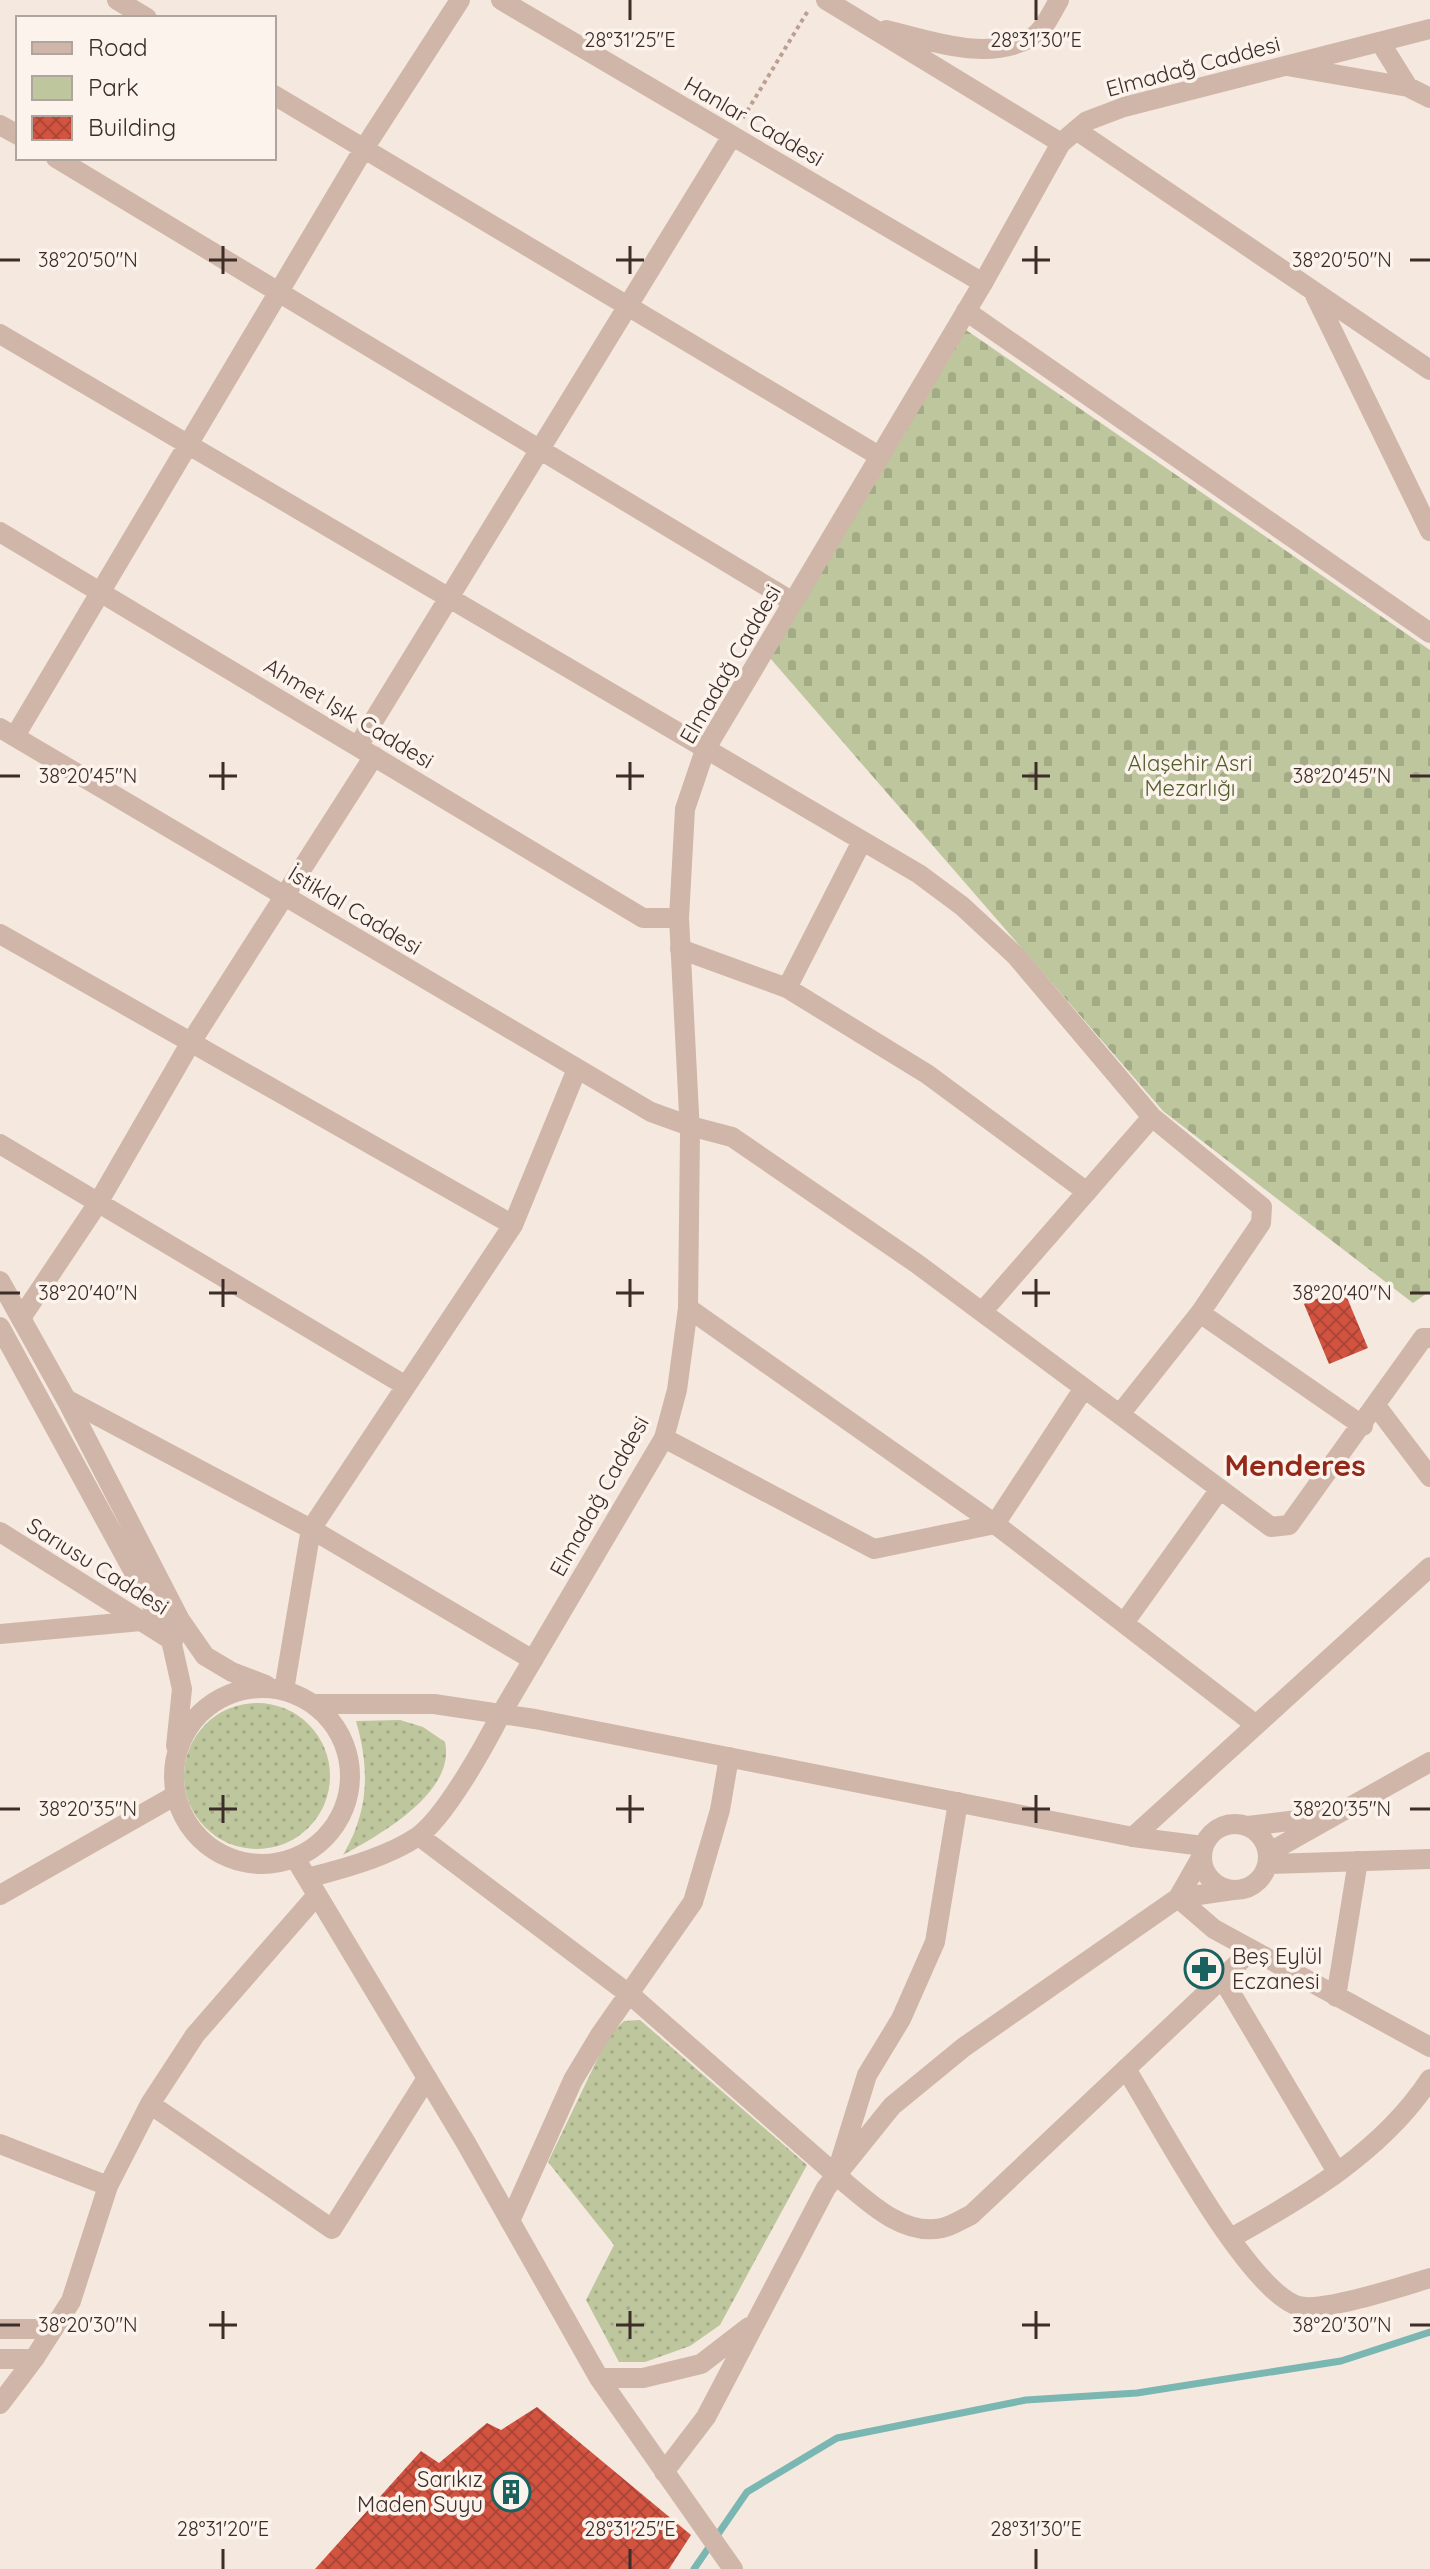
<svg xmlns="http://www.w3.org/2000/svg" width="1430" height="2569" font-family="Quicksand,sans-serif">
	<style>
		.green { fill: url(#green-dots) }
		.cemetery { fill: url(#cemetery-stones) }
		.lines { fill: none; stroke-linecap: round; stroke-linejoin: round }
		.stream { stroke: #7ab6b2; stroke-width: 7 }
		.building { fill: url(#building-cross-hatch) }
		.path { stroke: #bba092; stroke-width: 4; stroke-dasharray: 4 4; stroke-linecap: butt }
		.minor { stroke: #cfb6a9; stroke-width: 20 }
		.tertiary { stroke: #cfb6a9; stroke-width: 20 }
		.ticks { fill: none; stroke: #3c2d29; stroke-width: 3 }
		.labels { text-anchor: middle; stroke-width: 7; stroke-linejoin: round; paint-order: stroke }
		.street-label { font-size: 22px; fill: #3c2d29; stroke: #fcf3ec }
		.park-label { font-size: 22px; fill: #505d2a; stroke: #fcf3ec }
		.poi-label { font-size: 22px; fill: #3c2d29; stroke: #fcf3ec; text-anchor: start }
		.district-label { font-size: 30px; font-weight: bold; fill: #942919; stroke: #fcf3ec }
		.ticks-label { font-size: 20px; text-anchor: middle; fill: #3c2d29; stroke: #fcf3ec; stroke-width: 7; stroke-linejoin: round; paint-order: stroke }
	</style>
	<defs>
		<pattern id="green-dots" width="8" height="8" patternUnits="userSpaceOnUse" patternTransform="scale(2)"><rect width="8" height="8" fill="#bdc69c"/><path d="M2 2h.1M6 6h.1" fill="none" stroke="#a3aa86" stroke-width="1.8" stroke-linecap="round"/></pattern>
		<pattern id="cemetery-stones" width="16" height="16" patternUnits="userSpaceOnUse" patternTransform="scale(2)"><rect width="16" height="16" fill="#bdc69c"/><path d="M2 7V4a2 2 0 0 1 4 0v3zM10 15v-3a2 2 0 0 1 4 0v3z" fill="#a3aa86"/></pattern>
		<pattern id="building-cross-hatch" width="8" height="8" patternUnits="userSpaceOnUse" patternTransform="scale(2)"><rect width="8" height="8" fill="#d25340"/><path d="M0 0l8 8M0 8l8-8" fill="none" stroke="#ac4536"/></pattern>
	</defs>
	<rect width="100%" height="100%" fill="#f5e8df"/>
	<path class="green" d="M184 1776a73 73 0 1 1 146 0a73 73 0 1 1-146 0Z
		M400 1720 423 1727 445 1742C456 1793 379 1835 343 1855 369 1811 370 1770 356 1721Z
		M640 2020 807 2165 720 2325 690 2346 645 2362H619L586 2300 614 2245 548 2162 608 2037 624 2021Z"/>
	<path class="cemetery" d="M966 330 1430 650V1291L1413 1303 1163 1111 770 658Z"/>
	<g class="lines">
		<path class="stream" d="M694 2569 747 2492 837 2438 1026 2400 1137 2393 1341 2361 1430 2332"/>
	</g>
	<path class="building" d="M1343 1288 1368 1348 1329 1364 1304 1304Z
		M537 2407 691 2535 669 2569H315L421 2451 439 2463 487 2423 501 2430Z"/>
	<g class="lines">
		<path class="path" d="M743 118 809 9"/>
		<path class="minor" d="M117 0 147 18
			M501 0 983 283
			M826 0 1061 143
			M886 30C932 41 989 63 1034 36 1044 30 1053 10 1059 0
			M1380 42 1408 87
			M1287 66 1408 87 1430 98
			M274 95 879 456
			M0 125 18 135
			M1076 130 1430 370
			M56 158 793 602
			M1315 295 1430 531
			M966 311 1430 633
			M0 334 919 874 962 906 1016 956 1152 1117 1262 1207 1261 1223 1200 1313 1120 1414
			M15 736 363 150 460 0
			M358 746 732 136
			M0 934 513 1225
			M680 949 787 988 927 1074 1087 1192
			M787 988 862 841
			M690 1126 732 1137 916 1263 1271 1527 1289 1525 1423 1338H1430
			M0 1144 406 1386
			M688 1308 995 1524 1256 1725
			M982 1312 1152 1117
			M1200 1313 1363 1426
			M21 1318 98 1203 191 1042 374 756
			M66 1399 311 1529 533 1660
			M1377 1407 1430 1477
			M664 1438 874 1549 995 1524 1084 1388
			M1124 1623 1220 1489
			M0 1634 141 1621
			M284 1690 311 1529 513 1225 577 1069
			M419 1836 634 1998 836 2175 867 2075 901 2019 935 1942 958 1802
			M1133 1837 1430 1567
			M308 1878C344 1868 385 1858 417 1837 445 1818 485 1745 501 1714
			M1178 1898 1214 1929 1430 2047
			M1222 1978 1337 2172
			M1336 1997 1358 1861
			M1126 2069C1158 2120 1246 2289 1298 2306 1323 2313 1403 2286 1430 2278
			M150 2104 332 2229 427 2078
			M0 2144 108 2186
			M510 2221 573 2080 600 2035 693 1902 720 1810 729 1757
			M1231 2238C1305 2197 1383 2151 1430 2079
			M0 2329H53
			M0 2359H34
			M0 2404 34 2359 71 2301 108 2186 150 2104 195 2035 317 1895"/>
		<path class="tertiary" d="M0 532 643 918H679
			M0 728 651 1112 690 1126
			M0 1281 66 1399 180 1620 205 1656 232 1672 266 1685
			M0 1327 171 1640 182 1689 176 1746
			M0 1532 173 1641
			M174 1776a88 88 0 1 1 176 0a88 88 0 1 1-176 0Z
			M314 1704H434L535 1719 1133 1837 1203 1846
			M501 1714 664 1438 677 1390 688 1308 690 1133 679 918 685 809 705 750 983 283 1061 143 1087 121 1124 107 1430 29
			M1202 1857a33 33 0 1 1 66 0a33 33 0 1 1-66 0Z
			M1248 1826 1322 1817
			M1268 1853 1430 1762
			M295 1858 466 2143 599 2378 733 2569
			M1267 1864 1430 1859
			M0 1895 176 1795
			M1178 1898 1233 1890
			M836 2175C864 2198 901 2237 942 2228 952 2226 962 2219 971 2215L1252 1950
			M599 2378H643L701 2364 749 2327
			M664 2472 706 2417 826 2188 892 2106 964 2047 1178 1898 1202 1856"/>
	</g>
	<path class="ticks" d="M630 0V20M1036 0V20M223 246V274M630 246V274M1036 246V274M0 260H20M209 260H237M616 260H644M1022 260H1050M1410 260H1430M223 762V790M630 762V790M1036 762V790M0 776H20M209 776H237M616 776H644M1022 776H1050M1410 776H1430M223 1279V1307M630 1279V1307M1036 1279V1307M0 1293H20M209 1293H237M616 1293H644M1022 1293H1050M1410 1293H1430M223 1795V1823M630 1795V1823M1036 1795V1823M0 1809H20M209 1809H237M616 1809H644M1022 1809H1050M1410 1809H1430M223 2311V2339M630 2311V2339M1036 2311V2339M0 2325H20M209 2325H237M616 2325H644M1022 2325H1050M1410 2325H1430M223 2549V2569M630 2549V2569M1036 2549V2569"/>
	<defs>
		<g id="pharmacy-ring" transform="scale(2)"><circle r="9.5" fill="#fcf3ec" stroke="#1a625f" stroke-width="1.5"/><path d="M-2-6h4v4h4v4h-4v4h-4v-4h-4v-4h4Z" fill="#1a625f"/></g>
		<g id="building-ring" transform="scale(2)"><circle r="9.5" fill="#fcf3ec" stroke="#1a625f" stroke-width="1.5"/><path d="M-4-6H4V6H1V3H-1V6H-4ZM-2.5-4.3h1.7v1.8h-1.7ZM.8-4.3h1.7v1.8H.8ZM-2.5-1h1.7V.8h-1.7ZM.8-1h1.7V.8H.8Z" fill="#1a625f"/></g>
	</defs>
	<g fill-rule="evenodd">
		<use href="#pharmacy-ring" x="1204" y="1969"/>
		<use href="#building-ring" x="511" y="2492"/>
	</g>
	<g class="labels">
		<g class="street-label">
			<text transform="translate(1193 66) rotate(-15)" y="8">Elmadağ Caddesi</text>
			<text transform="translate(754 121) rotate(30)" y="8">Hanlar Caddesi</text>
			<text transform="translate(730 664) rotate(-60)" y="8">Elmadağ Caddesi</text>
			<text transform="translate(349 713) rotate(31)" y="8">Ahmet Işık Caddesi</text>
			<text transform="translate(355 910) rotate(31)" y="8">İstiklal Caddesi</text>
			<text transform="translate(599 1496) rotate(-61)" y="8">Elmadağ Caddesi</text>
			<text transform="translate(98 1566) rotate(32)" y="8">Sarıusu Caddesi</text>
		</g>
		<g class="park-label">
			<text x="1190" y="771">Alaşehir Asri<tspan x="1190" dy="25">Mezarlığı</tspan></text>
		</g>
		<g class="poi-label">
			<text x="1232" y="1964">Beş Eylül<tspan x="1232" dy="25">Eczanesi</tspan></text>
			<text x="483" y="2487" text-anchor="end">Sarıkız<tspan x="483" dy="25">Maden Suyu</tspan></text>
		</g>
		<g class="district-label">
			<text x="1295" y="1476">Menderes</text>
		</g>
	</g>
	<g class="ticks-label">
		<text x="630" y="47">28°31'25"E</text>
		<text x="1036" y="47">28°31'30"E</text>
		<text x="88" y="267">38°20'50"N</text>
		<text x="1342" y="267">38°20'50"N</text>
		<text x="88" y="783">38°20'45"N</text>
		<text x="1342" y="783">38°20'45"N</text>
		<text x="88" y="1300">38°20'40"N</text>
		<text x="1342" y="1300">38°20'40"N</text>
		<text x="88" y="1816">38°20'35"N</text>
		<text x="1342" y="1816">38°20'35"N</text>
		<text x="88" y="2332">38°20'30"N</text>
		<text x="1342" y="2332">38°20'30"N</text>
		<text x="223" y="2536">28°31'20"E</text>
		<text x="630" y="2536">28°31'25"E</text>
		<text x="1036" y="2536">28°31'30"E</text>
	</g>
	<rect x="16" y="16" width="260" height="144" fill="#fcf3ec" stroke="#afa49e" stroke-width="2"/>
	<rect x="32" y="42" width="40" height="12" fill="#cfb6a9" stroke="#afa49e" stroke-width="2"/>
	<text x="88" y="56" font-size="24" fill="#3c2d29">Road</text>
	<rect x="32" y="76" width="40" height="24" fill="#bdc69c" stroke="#afa49e" stroke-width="2"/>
	<text x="88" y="96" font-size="24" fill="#3c2d29">Park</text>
	<rect x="32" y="116" width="40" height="24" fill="url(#building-cross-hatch)" stroke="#afa49e" stroke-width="2"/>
	<text x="88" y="136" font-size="24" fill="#3c2d29">Building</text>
</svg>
